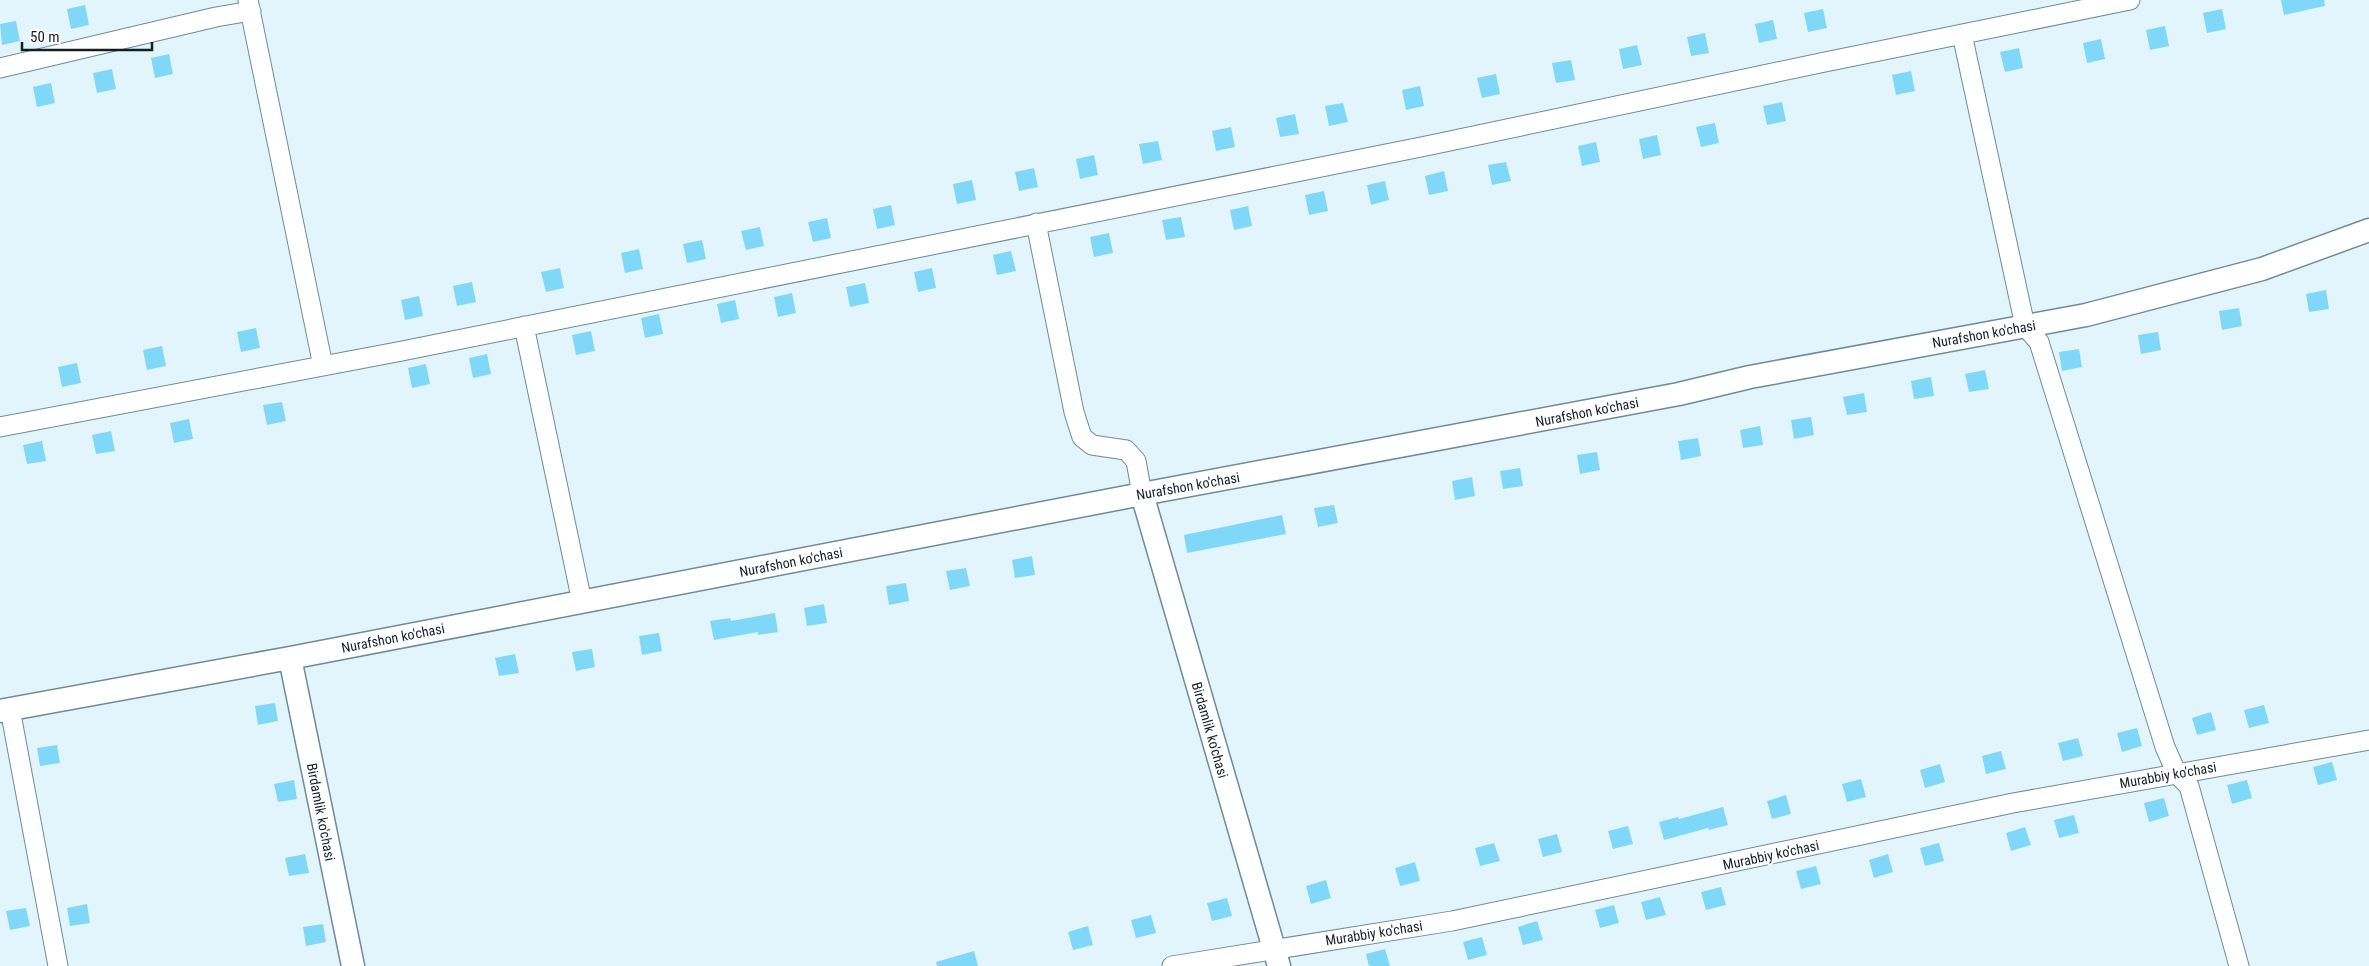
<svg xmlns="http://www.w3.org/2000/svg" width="2369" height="966" font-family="'Roboto Condensed',sans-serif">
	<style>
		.building { fill: #80d8f9 }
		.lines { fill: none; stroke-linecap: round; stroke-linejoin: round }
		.minor-casing { stroke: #6e8b96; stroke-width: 21 }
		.tertiary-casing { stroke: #6e8b96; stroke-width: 25 }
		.minor { stroke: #fff; stroke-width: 19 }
		.tertiary { stroke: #fff; stroke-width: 22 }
		.labels { text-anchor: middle; stroke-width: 4; stroke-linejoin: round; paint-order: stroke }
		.street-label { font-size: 14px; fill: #141f24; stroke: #fefefe }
	</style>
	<rect width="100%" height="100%" fill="#e2f4fc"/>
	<path class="building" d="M2281 0H2324L2325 6 2284 15Z
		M85 5 89 25 71 29 67 9Z
		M1823 9 1827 28 1808 32 1804 13Z
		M2222 9 2226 29 2207 33 2203 13Z
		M1773 20 1777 39 1759 43 1755 24Z
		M16 21 20 41 2 45 0 24Z
		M2165 26 2169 46 2150 50 2146 30Z
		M1705 33 1709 53 1691 56 1687 37Z
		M2101 39 2105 59 2087 63 2083 43Z
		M1637 45 1642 65 1623 69 1619 49Z
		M2019 48 2023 68 2005 72 2000 52Z
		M169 54 173 74 155 78 151 58Z
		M1571 60 1575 80 1556 83 1552 63Z
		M112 69 116 89 97 93 93 73Z
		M1911 71 1915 91 1896 95 1892 75Z
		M1496 74 1500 94 1482 98 1477 78Z
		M51 83 55 103 37 107 33 87Z
		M1420 86 1424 106 1406 110 1402 90Z
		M1782 102 1786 121 1767 125 1763 106Z
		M1343 103 1348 122 1329 126 1325 106Z
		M1295 114 1299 134 1280 137 1276 118Z
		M1715 123 1719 143 1701 147 1696 127Z
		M1231 127 1235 147 1216 151 1212 131Z
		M1657 135 1661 155 1643 159 1639 139Z
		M1158 141 1162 160 1143 164 1139 144Z
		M1596 142 1600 162 1582 166 1578 146Z
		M1094 155 1098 175 1080 179 1076 159Z
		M1506 162 1511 181 1492 185 1488 165Z
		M1034 168 1038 187 1019 191 1015 172Z
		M1444 171 1448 191 1429 195 1425 176Z
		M972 180 976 200 957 204 953 184Z
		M1385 181 1389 200 1371 205 1367 185Z
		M1324 191 1328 211 1309 215 1305 195Z
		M891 205 895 225 877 229 873 209Z
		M1248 206 1252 226 1234 230 1230 210Z
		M1181 217 1185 237 1166 240 1162 220Z
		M827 218 831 238 813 242 808 222Z
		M760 227 764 246 746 250 741 231Z
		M1109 233 1113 253 1094 257 1090 237Z
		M702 240 706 259 687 263 683 244Z
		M639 249 643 269 625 273 621 253Z
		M1011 251 1016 271 997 275 993 255Z
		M560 268 564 288 546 292 541 272Z
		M932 268 936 288 918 292 914 272Z
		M472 282 476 302 457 306 453 286Z
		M865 283 869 303 850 307 846 287Z
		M2326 290 2329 309 2309 312 2306 294Z
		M792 293 796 313 778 317 774 297Z
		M419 296 423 316 405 320 401 300Z
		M735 300 739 319 721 323 717 304Z
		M2239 308 2242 326 2222 330 2219 311Z
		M659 314 663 334 645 338 641 318Z
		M256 328 260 348 241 352 237 332Z
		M591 331 595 351 576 355 572 335Z
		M2158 332 2161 350 2141 354 2138 335Z
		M162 346 166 366 147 370 143 350Z
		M2079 349 2082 367 2062 371 2059 352Z
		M487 354 491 374 473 378 469 358Z
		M77 363 81 383 62 387 58 367Z
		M426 364 430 384 412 388 408 368Z
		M1985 370 1989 389 1969 392 1965 374Z
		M1931 377 1934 396 1914 399 1911 381Z
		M1864 393 1867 412 1847 415 1843 397Z
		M282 402 286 421 267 425 263 405Z
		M1811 417 1814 435 1794 439 1791 420Z
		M189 419 193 439 174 443 170 423Z
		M1760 426 1763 445 1743 448 1740 430Z
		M111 431 115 451 96 454 92 435Z
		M1698 438 1701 456 1681 460 1678 441Z
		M42 441 46 461 27 464 23 445Z
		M1597 452 1600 470 1580 474 1577 455Z
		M1520 468 1523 486 1503 489 1500 471Z
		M1472 477 1475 496 1455 500 1452 481Z
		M1334 505 1338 523 1318 527 1314 508Z
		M1282 515 1286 534 1187 553 1184 535Z
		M1032 556 1035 575 1015 578 1012 560Z
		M966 568 970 586 950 590 946 571Z
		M906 583 909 601 889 605 886 586Z
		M824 604 827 623 807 626 804 608Z
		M775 613 778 632 758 635V632L714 640 710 621 730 618 731 621Z
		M659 633 662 651 642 655 639 636Z
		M592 649 595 667 576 671 572 652Z
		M515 654 519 673 499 676 495 658Z
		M275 703 278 721 258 725 255 706Z
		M2264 705 2269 723 2249 728 2244 710Z
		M2211 712 2216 730 2197 735 2192 718Z
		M2137 728 2142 746 2122 752 2117 733Z
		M2078 738 2083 756 2063 761 2058 743Z
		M57 745 60 763 40 766 37 748Z
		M2001 751 2006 769 1986 774 1982 756Z
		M2332 762 2337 780 2318 785 2313 767Z
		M1940 764 1945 782 1925 788 1920 770Z
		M1861 779 1866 797 1847 802 1842 784Z
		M294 780 297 799 278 802 274 784Z
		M2247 780 2252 798 2232 804 2227 785Z
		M1786 795 1791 814 1772 819 1767 801Z
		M2164 798 2169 816 2149 822 2144 803Z
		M1723 807 1728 825 1709 830 1708 828 1664 840 1659 822 1678 817 1679 819Z
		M2074 815 2079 833 2059 838 2054 820Z
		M1628 826 1633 844 1613 849 1608 831Z
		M2025 827 2031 845 2011 851 2006 833Z
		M1557 834 1562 852 1543 857 1538 839Z
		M1494 843 1500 861 1480 866 1475 848Z
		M1939 843 1944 861 1925 866 1920 848Z
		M305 854 309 873 289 876 285 858Z
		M1888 854 1893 872 1874 878 1869 860Z
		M1415 862 1420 881 1400 886 1395 868Z
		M1816 866 1821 884 1801 889 1796 871Z
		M1326 880 1331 898 1311 904 1306 886Z
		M1721 887 1726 905 1706 910 1701 892Z
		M1660 897 1666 915 1646 920 1641 902Z
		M1227 898 1232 916 1212 921 1207 903Z
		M87 904 90 923 70 926 67 908Z
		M1614 905 1619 923 1600 928 1595 910Z
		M26 908 30 926 10 930 6 911Z
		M1151 915 1156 933 1136 938 1131 920Z
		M1537 921 1543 940 1523 945 1518 927Z
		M323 924 326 942 306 946 303 927Z
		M1088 926 1093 945 1073 950 1068 932Z
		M1482 937 1487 955 1468 960 1463 942Z
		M1385 949 1390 966H1369L1366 954Z
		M974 951 978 966H937L936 962Z"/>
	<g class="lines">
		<g class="minor-casing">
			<path id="minor" d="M248 0 323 366
				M1962 34 2025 326 2039 342 2165 747 2177 774 2189 786 2239 966
				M0 68 216 17 251 11
				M1036 223 1074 412 1082 437 1092 445 1126 450 1136 461 1142 494
				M524 326 582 602
				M0 427 397 352 1426 146 1825 62 2130 0
				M10 709 58 966
				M1172 966 1452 921 2013 803 2369 740"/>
		</g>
		<g class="tertiary-casing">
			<path id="tertiary" d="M1142 494 1279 966
				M290 658 353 966
				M0 711 290 658 1142 494 1679 394 1750 377 2086 315 2262 269 2369 230"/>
		</g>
		<use href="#minor" class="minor"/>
		<use href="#tertiary" class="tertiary"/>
	</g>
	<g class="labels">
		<g class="street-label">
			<text transform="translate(1984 334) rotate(-10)" y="5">Nurafshon ko'chasi</text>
			<text transform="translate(1587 412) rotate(-11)" y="5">Nurafshon ko'chasi</text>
			<text transform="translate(1188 486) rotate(-10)" y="5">Nurafshon ko'chasi</text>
			<text transform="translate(791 562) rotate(-11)" y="5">Nurafshon ko'chasi</text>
			<text transform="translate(393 638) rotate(-11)" y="5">Nurafshon ko'chasi</text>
			<text transform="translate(1210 730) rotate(74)" y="5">Birdamlik ko'chasi</text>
			<text transform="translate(2168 775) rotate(-10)" y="5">Murabbiy ko'chasi</text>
			<text transform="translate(321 812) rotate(79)" y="5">Birdamlik ko'chasi</text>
			<text transform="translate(1771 855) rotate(-12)" y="5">Murabbiy ko'chasi</text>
			<text transform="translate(1374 933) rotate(-9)" y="5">Murabbiy ko'chasi</text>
		</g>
	</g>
	<path d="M22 42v8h130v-8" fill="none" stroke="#141f24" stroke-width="2.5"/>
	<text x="30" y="42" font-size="15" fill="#141f24" stroke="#fefefe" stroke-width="4" paint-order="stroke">50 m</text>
</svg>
